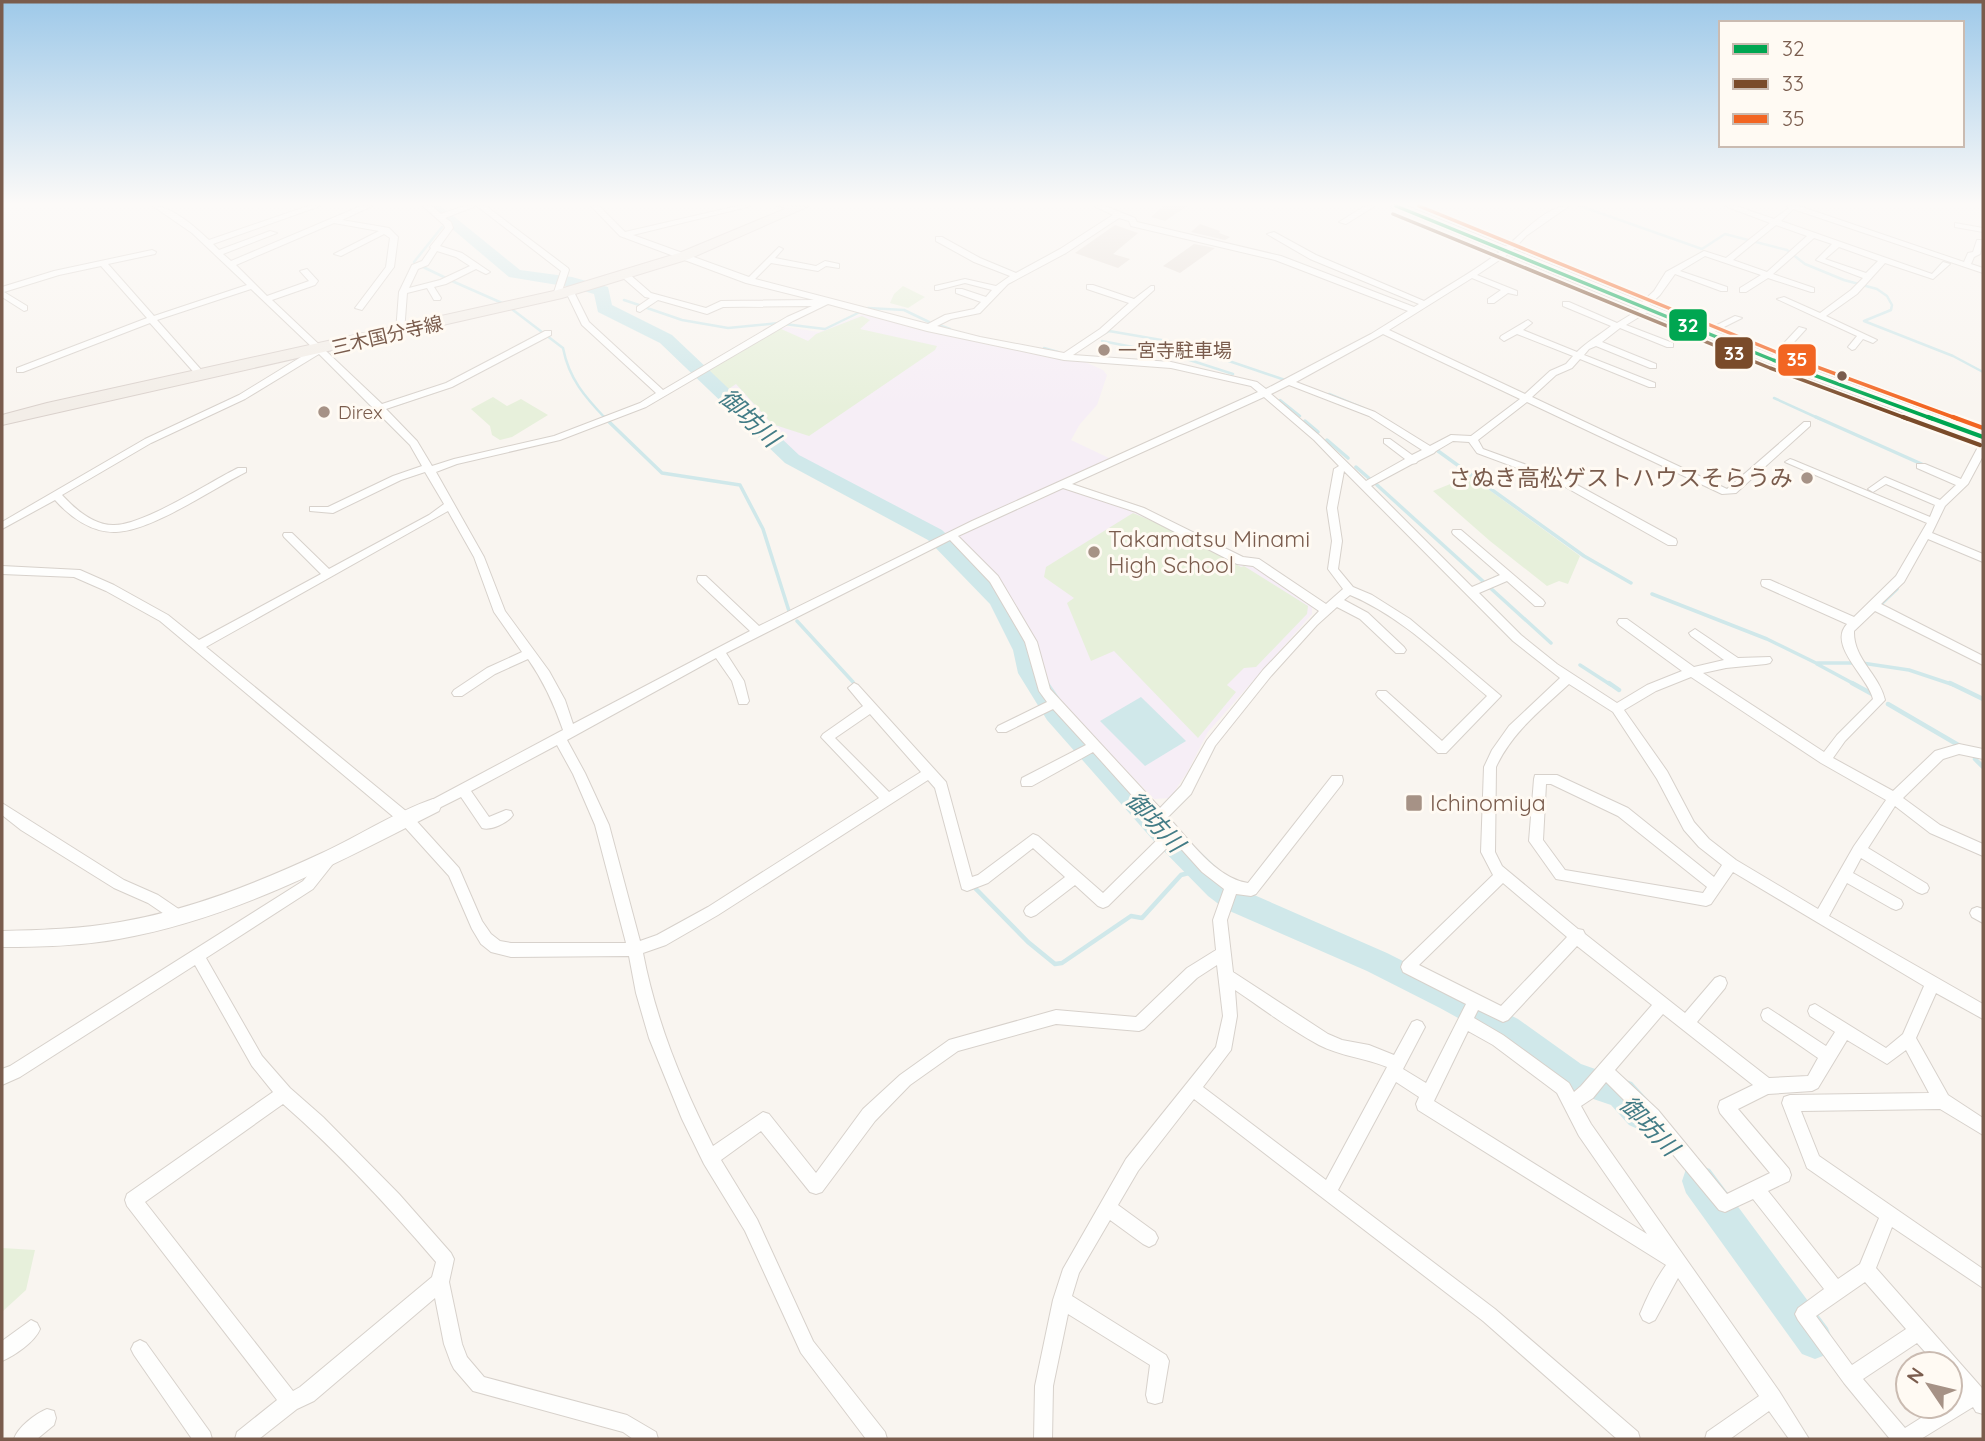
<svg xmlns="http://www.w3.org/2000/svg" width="1985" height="1441" font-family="Quicksand,'Noto Sans JP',sans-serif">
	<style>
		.education { fill: #f6eef6 }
		.green { fill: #e7f0db }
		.water { fill: #d0e8ea }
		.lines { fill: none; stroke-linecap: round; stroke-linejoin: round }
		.stream-far2 { stroke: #d0e8ea; stroke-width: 2.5 }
		.stream-far1 { stroke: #d0e8ea; stroke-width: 3.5 }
		.stream { stroke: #d0e8ea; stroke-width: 4.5 }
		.river { fill: #d0e8ea; fill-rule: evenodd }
		.building { fill: #e6ded7 }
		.minor-casing { stroke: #d7d1cb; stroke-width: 2 }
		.tertiary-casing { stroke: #d7d1cb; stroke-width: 2 }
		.secondary-casing { stroke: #d9d2cb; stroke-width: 2 }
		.primary-casing { stroke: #dad1cc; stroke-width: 2 }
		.minor { fill: #fefefd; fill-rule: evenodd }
		.tertiary { fill: #fefefd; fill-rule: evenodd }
		.secondary { fill: #fefefd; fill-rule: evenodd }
		.primary { fill: #f3eee8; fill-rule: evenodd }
		.bus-1-far1-casing { stroke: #fffaf3; stroke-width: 7 }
		.bus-1-casing { stroke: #fffaf3; stroke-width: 9 }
		.bus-2-far1-casing { stroke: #fffaf3; stroke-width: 7 }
		.bus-2-casing { stroke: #fffaf3; stroke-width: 9 }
		.bus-3-far1-casing { stroke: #fffaf3; stroke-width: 7 }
		.bus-3-casing { stroke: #fffaf3; stroke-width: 9 }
		.bus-1-far1 { stroke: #00a651; stroke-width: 3.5 }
		.bus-1 { stroke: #00a651; stroke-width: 4.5 }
		.bus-2-far1 { stroke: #7a4b2a; stroke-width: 3.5 }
		.bus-2 { stroke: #7a4b2a; stroke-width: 4.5 }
		.bus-3-far1 { stroke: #f26522; stroke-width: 3.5 }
		.bus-3 { stroke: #f26522; stroke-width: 4.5 }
		.poi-dot { fill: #a69286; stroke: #fffaf3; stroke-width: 2.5 }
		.bus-dot { fill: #7a5c4d; stroke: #fffaf3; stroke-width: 2.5 }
		.labels { text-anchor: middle; stroke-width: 6; stroke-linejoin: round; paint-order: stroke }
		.far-street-label { font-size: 19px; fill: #7a5c4d; stroke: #fffaf3 }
		.far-poi-label { font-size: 19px; fill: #7a5c4d; stroke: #fffaf3; text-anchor: start }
		.poi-label { font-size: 23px; fill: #7a5c4d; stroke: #fffaf3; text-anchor: start }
		.water-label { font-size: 24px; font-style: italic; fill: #437c86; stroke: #fffaf3 }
		.line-badge { stroke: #fffaf3; stroke-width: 2.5 }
		.badge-label { font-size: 19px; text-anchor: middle; font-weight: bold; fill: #fff }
	</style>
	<rect width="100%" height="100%" fill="#f9f5f0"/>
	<path class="education" d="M865 313 1081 360 1103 370 1107 375 1097 405 1080 424 1071 440 1109 458 1054 484 1146 516 1261 571 1312 605V614L1208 732 1188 771 1170 798 1154 799 1049 690 998 579 947 534 796 459 705 372 781 326 819 332Z"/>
	<path class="green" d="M903 286 925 297 908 308 890 303 894 294Z
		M862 316 870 320 860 329 937 346 935 350 809 436 772 424 736 384 727 390 708 371 779 328 808 341 816 334Z
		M493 397 507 406 521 399 548 415 512 437 500 440 492 435 490 426 471 409Z
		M1470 476 1580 556 1568 584 1559 581 1547 586 1490 541 1433 491Z
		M1133 513 1176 531 1241 567 1244 566 1308 606 1307 614 1256 667 1244 668 1227 685 1236 692 1198 738 1114 651 1091 661 1067 603 1074 598 1044 577 1046 567Z
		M2 1248 35 1250 26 1290 2 1312Z"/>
	<path class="water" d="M1141 697 1186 741 1145 766 1100 721Z"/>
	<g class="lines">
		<path class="stream-far2" d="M1580 206 1702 249 1725 234 1787 250 1805 264 1844 280 1877 289 1887 296 1892 305 1891 310 1864 321 1953 356 1983 372
			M414 262 442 227
			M423 267 446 278
			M452 281 502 303
			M624 300 642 306
			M647 308 682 320 728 328 779 323
			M868 308 904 310 929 322
			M513 310 563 348C569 379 585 397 606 419
			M784 324 825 329 860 312
			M939 325 950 329
			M1104 334 1109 331 1173 342 1285 380
			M1102 341 1174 355 1233 374
			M1044 348 1058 352
			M1329 394 1363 408
			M1774 398 1820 419
			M1280 400 1300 416"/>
		<path class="stream-far1" d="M604 417 662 473 740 485 763 529 789 611
			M1816 417 1926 466
			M1305 421 1318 432
			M1327 440 1348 458
			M1438 451 1584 556 1631 583
			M1356 467 1371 480
			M1377 485 1551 643
			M1652 594 1767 639 1816 663H1855
			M1878 607 1897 589
			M797 621 853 682
			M1862 663 1909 670 1954 685
			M1817 664 1856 685
			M1580 665 1611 685"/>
		<path class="stream" d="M1609 683 1619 690
			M1852 683 1874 695
			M1950 683 1983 699
			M1888 704 1960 746
			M1975 759 1983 767
			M974 887 1028 942 1055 964 1062 963 1131 916 1142 918 1181 875 1200 870"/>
		<path class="river" d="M425 206H441L520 270 572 277 608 287 612 305 672 335 799 455 942 530 1007 593 1037 650 1041 671 1065 706 1171 824 1228 878 1245 891 1387 953 1518 1019 1581 1064 1632 1082 1651 1103 1656 1114 1651 1125 1640 1130 1629 1125 1611 1105 1561 1088 1496 1039 1440 1008 1367 971 1225 909 1208 896 1153 840 1047 720 1018 673 1013 650 990 604 928 540 785 463 660 343 598 312 594 294 570 287 509 277Z
			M1698 1165 1710 1169 1828 1328 1833 1341 1828 1354 1815 1359 1802 1354 1686 1193 1682 1181 1686 1169Z"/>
	</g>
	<path class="building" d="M1163 206H1187L1165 221 1151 217Z
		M1200 224 1220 231 1219 233 1230 237 1225 240 1191 232Z
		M1115 225 1138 233 1113 254 1130 259 1118 268 1075 253Z
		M1194 244 1215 248 1180 273 1163 266Z"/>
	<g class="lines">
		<g class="minor-casing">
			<path id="minor" d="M153 206C172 206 195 227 209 240L308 206H320L213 244 219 250 270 231 277 233 223 254 231 261 361 206H372L342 220 389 228 398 237 394 267 362 310 355 308 386 267 390 238 384 234 341 256 334 254 379 231 334 223 236 265 267 296 309 281 300 271 307 269 318 281 315 285 272 300 382 404 446 383 545 331H551V335L452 387 386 409 417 441 432 466 454 459 554 436 640 403 656 393 582 325 566 292 567 290 574 292 589 322 663 390 787 317 812 306 723 307 707 314 658 300 640 312 637 311V307L650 298 645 297 622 277V273H628L651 293 706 308 721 301 814 300 746 283 620 236 591 206H599L625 232 737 206H751L633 235 749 277 779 247 783 249 775 258 816 266 825 261 839 264V268L826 266 818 271 771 263 755 279 928 324 945 315 974 309 981 302 956 293V289H962L986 297 992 290 965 283 938 290H935V286L965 279 996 286 1010 276 974 262 936 241V237H942L980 258 1016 273 1060 249 1113 215 1094 206H1105L1135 218 1137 222 1281 256 1414 307 1419 304 1310 259 1267 234 1274 232 1316 255 1424 301C1450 284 1478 269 1502 250 1520 237 1544 206 1569 206L1526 236 1510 253 1477 275 1517 291V295L1508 293 1494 303H1488V299L1501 290 1472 278 1389 330 1525 394 1550 371 1566 364 1573 356 1517 334 1504 341 1500 338 1501 336 1528 320 1532 323 1523 330 1577 352C1584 344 1601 334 1611 326L1563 306V302H1569L1617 323 1640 309 1638 307 1639 305 1654 291 1666 272 1704 251 1726 258 1770 223 1725 206H1736L1774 219 1789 208 1787 206H1799L1964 262 1968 253 1973 252 1977 240H1983L1980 254 1974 257 1971 264 1983 268V273L1793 209 1781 221 1932 274 1943 262 1950 264 1933 279 1885 263 1857 294 1826 316 1877 340 1873 343 1863 339 1855 349 1852 350 1848 347 1857 336 1777 299 1784 297 1820 313 1851 290 1863 278 1816 260 1832 244 1814 238 1773 274 1814 288V292H1811L1768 278 1746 292H1740V288L1761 275 1705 256 1680 271 1727 287V291H1721L1675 274 1660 295 1647 307 1650 309 1649 311 1626 325 1673 343V347H1667L1620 328 1602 342 1656 364V368H1650L1596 346 1589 349 1584 355 1655 383V387H1649L1580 359 1572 368 1556 375 1532 397 1727 489 1804 422H1810V426L1736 493 1722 494 1527 402 1478 440 1483 449 1568 480 1676 539 1677 542 1676 545H1668L1560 484 1477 453 1469 442 1453 441 1436 451 1434 453 1418 461 1416 463 1412 464 1371 486 1472 587 1500 575 1453 534 1452 532 1453 530H1461L1543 600 1545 603 1543 606H1535L1507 581 1479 593 1521 635 1557 664 1617 703 1647 685 1682 671 1619 625 1617 622 1619 619H1627L1694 667 1724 660 1691 636 1689 633 1695 629 1738 658 1770 657 1772 660 1770 663 1766 664 1726 668 1703 673 1824 752 1837 735 1873 699C1868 677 1827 645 1847 624L1762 586 1761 583 1762 580H1770L1854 617 1896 576 1927 523 1785 462 1790 459 1793 460 1930 517 1935 505 1886 484 1873 492 1868 489 1885 477 1940 500 1956 485 1917 468V464H1925L1961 479 1978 447 1983 444V456L1968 484 1945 506 1932 533 1983 554V562L1928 539 1904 582 1881 604 1983 656V665L1875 611 1854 631C1853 659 1879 674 1885 700L1845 741 1833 758 1893 791 1935 751 1959 744 1983 749V759L1959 754 1943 759 1903 798 1940 825 1983 844V856L1930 833 1895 806 1868 848 1927 884 1929 888 1927 892 1922 894 1917 892 1861 858 1853 873 1901 900 1903 904 1901 908 1896 910 1891 908 1847 883 1829 916 1983 1004V1019L1936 993 1916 1038 1948 1095 1983 1118V1135L1940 1109 1801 1111 1819 1156 1983 1269V1288L1892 1227 1876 1268 1982 1388 1983 1391V1414L1976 1412 1973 1407 1921 1439H1890L1844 1383 1798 1320 1795 1314 1798 1308 1824 1289 1753 1199 1725 1212 1719 1210 1646 1122 1606 1082 1593 1098 1581 1106 1591 1124 1779 1391 1809 1439H1789L1769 1411 1730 1439H1705L1707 1432 1759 1396 1678 1278 1655 1320 1649 1323 1643 1320 1640 1314C1647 1297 1655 1280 1666 1265L1418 1110 1416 1104 1419 1097 1396 1082 1338 1190 1495 1309 1638 1432 1640 1439H1617L1483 1321 1194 1099 1138 1171 1118 1205 1155 1232 1158 1238 1155 1244 1149 1247 1143 1244 1110 1220 1079 1273 1072 1296 1166 1355 1169 1361 1162 1402 1155 1404 1148 1402 1146 1395 1150 1365 1068 1314 1053 1386 1052 1439H1034L1035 1386 1053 1300 1063 1269 1126 1159 1216 1047 1223 1016 1217 965 1197 978 1144 1029 1139 1031 1056 1024 958 1051 910 1085 875 1121 822 1192 816 1194 810 1192 761 1131 721 1160 757 1219 813 1341 885 1432 887 1439H866L801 1353 745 1231 704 1164 682 1119 649 1038 636 993 629 956 511 957 491 952 481 944 472 929 449 876 402 824 160 621 106 591 74 577 2 574V566L80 570 114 585 168 615 199 640 321 574 284 537 283 535 284 533H292L329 569 429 515 444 504 425 472 401 480 333 513 310 511V507H328L393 476 422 466 410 445 319 354 245 399 151 443 62 495C75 509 93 525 113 525 143 526 209 482 238 468H246V472C212 489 152 531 116 532 92 533 70 517 55 500L2 529V522L145 439 239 395 314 349 251 289 157 320 204 373V377H198L150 323 23 372H17V368L147 318 101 266 59 275 4 292 27 306V310L24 311 2 297V287L54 271 152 250 156 252 155 254 108 264 154 316 247 285 192 233ZM1119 218 1129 221 1131 226 1275 260 1408 311 1371 334 1266 389 1257 382 1171 362 1073 355 1106 333 1154 290V286H1151L1134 299 1093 285H1087V289L1129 303 1100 329 1064 353 980 337 937 326 951 319 980 313 1008 284 1066 253ZM1776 225 1807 236 1767 272 1733 260ZM1839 247 1878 261 1866 273 1825 259ZM828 304 927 331 1064 360 1171 368 1251 386 1258 392 972 521 759 626 706 576H698L697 579 698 582 750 631 573 724 565 700 549 671 505 611 484 557 436 472 457 464 560 440 646 407 793 321ZM1383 334 1520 399 1471 436 1451 435 1430 446 1375 412 1296 382ZM1289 385 1369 416 1422 450 1412 455 1390 439H1384V443L1405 459 1366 481 1320 436 1271 394ZM1264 397 1314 440 1339 466 1334 469 1327 508 1332 541 1328 569 1343 589 1326 604 1259 559 1243 557 1144 508 1072 484ZM1344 471 1513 641 1560 678 1509 726 1492 750 1484 767 1481 852 1493 875 1403 962 1401 967 1403 972 1466 1004 1426 1083 1403 1069 1425 1027 1422 1022 1417 1020 1412 1022 1394 1055 1369 1045 1342 1040 1328 1034 1233 972 1227 920 1236 894 1251 896 1256 894 1342 784 1343 780 1342 776H1332L1248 883C1215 878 1190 840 1168 817L1191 794 1215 746 1271 676 1317 625 1337 607 1360 619 1396 653H1404L1406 650 1404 647 1368 613 1344 600 1350 595C1403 617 1444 660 1487 696L1442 741 1386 691H1378L1376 694 1378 697 1438 753H1446L1501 696 1410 619 1372 595 1353 587 1338 569 1342 541 1337 508ZM1063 488 1136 512 1237 564 1253 566 1319 611 1263 670 1207 740 1181 786 1160 808 1050 689 1037 642 998 576 958 536ZM448 511 474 557 494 612 522 652 487 668 454 690 452 693 454 696H462L495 674 528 659C544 682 554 704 563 730L428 802 426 806 428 810 433 811 461 797 482 828C491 831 508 823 513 815L511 811 506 810 489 817 471 791 557 745 573 774 595 825 626 943H511L500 941 491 934 482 921 459 868 412 816 206 647ZM950 540 990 582 1025 642 1039 691 1047 702 998 726 996 729 998 732H1006L1053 709 1086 745 1022 778 1021 782 1022 786H1032L1093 752 1165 832 1103 893 1038 836 1033 834 978 875 972 877 946 782 858 685 854 683 848 688 863 706 823 734 821 737 879 798 708 907 657 935 640 941 609 825 585 773 567 740 716 658 732 681 739 704H747L749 701 744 681 726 653ZM1691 677 1821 763 1886 800 1854 846 1818 909 1736 860 1709 839 1694 822 1667 771 1624 710 1656 691ZM1569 684 1613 712 1657 779 1684 830 1699 847 1722 865 1714 877 1628 808 1557 775H1535L1534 779 1529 841 1556 879 1706 906 1711 904 1733 872 1924 986 1903 1034 1886 1048 1815 1004 1810 1006 1808 1011 1810 1016 1835 1032 1826 1046 1768 1008 1763 1010 1761 1015 1763 1020 1818 1058 1808 1076 1769 1078 1697 1022 1725 988 1727 983 1725 978 1720 976 1715 978 1685 1013 1585 934 1583 930 1578 929 1502 866 1495 852 1496 767C1512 732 1542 709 1569 684ZM870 714 921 772 889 792 835 738ZM928 780 935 788 962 889 967 891 988 883 1033 848 1065 877 1026 907 1024 911 1026 915 1031 917 1036 915 1075 885 1098 906 1103 908 1108 906 1174 841 1202 872 1224 889 1213 920 1216 950 1187 968 1136 1017 1056 1010 949 1040 900 1075 863 1109 816 1173 769 1114 763 1112 713 1146C682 1084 656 1021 643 953L666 945 718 915ZM1546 784H1551L1618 816 1707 887 1703 893 1565 870 1543 840ZM1503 883 1567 937 1501 1006 1419 965ZM1577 946 1652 1005 1581 1086 1574 1092 1569 1083 1503 1035 1474 1018 1478 1010 1503 1022 1508 1020ZM1235 990C1262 1008 1289 1029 1319 1045 1340 1056 1365 1058 1387 1067L1326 1180 1203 1087 1231 1050 1237 1016ZM1663 1014 1753 1085 1720 1101 1718 1107 1720 1113 1770 1173 1727 1194 1658 1110 1615 1070ZM1468 1031 1493 1045 1557 1093 1579 1136 1647 1234 1434 1101ZM1847 1040 1887 1064 1906 1050 1929 1093 1790 1095 1784 1097 1782 1103 1807 1168 1879 1218 1860 1264 1838 1279 1768 1191 1789 1181 1791 1175 1789 1169 1738 1109 1768 1094 1812 1091 1818 1088ZM1865 1282 1906 1329 1852 1365 1816 1316ZM1917 1343 1936 1364H1950V1380L1961 1393 1950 1400V1406H1940L1905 1428 1863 1379Z
				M423 206H432L441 214 464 206H476L445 218 451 222 453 228 440 246 462 253 490 272 486 274 476 269 446 284 434 287 441 298 440 300H434L427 288 407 293 404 332 400 335 396 332 399 292 412 265 422 261 431 248 430 247 445 228 444 225ZM437 251 456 257 470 266 440 280 409 288 418 269 428 265Z
				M477 206H486L568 268 569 270 560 297 553 295 561 271Z
				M777 206H800L803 208 799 210Z
				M1365 206H1375L1346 224 1339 222Z
				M1955 223 1983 228V232L1955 227Z
				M1735 316 1742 318 1708 335 1701 333Z
				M1799 327 1806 329 1776 362H1770V358Z
				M2 803 124 880 158 895 186 914 188 918 186 922 181 924 176 922 148 903 114 888 21 830 2 815Z
				M329 854 334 856 336 860 313 889 206 958 262 1056 290 1088 323 1117 399 1194 451 1253 454 1259 449 1282 462 1344 467 1357 484 1377 627 1415 656 1432 658 1439H633L623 1432 473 1391 454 1369 451 1363 444 1344 435 1298 314 1401 297 1409 259 1439H235L237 1432 277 1400 127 1206 125 1200 127 1194 273 1092 252 1066 195 965 20 1077 2 1085V1069L10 1066 303 881 324 856ZM283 1104C338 1152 388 1206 436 1262L432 1277 300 1387 293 1391 145 1202Z
				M1977 907 1983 909V923L1972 917 1970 913 1972 909Z
				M31 1320 37 1323 40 1329C35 1342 14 1356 2 1361V1341Z
				M140 1340 146 1343 210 1432 212 1439H192L134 1355 131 1349 134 1343Z
				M47 1409 54 1411 56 1418 54 1425 37 1439H14C18 1427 35 1414 47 1409Z"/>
		</g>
		<g class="tertiary-casing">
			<path id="tertiary" d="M433 799 439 801 441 806 439 811C337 863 233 919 119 939 80 946 41 947 2 947V931C41 930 81 929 120 922 190 910 257 883 322 853 359 836 395 812 433 799Z"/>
		</g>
		<g class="secondary-casing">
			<path id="secondary" d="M1390 206H1407L1778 357 1983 432V442L1768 363Z"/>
		</g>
		<g class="primary-casing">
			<path id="primary" d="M792 206H809L689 259 562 298 2 425V415L47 403 554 291 679 253Z"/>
		</g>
		<use href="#minor" class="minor"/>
		<use href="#tertiary" class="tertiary"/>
		<use href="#secondary" class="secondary"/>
		<use href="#primary" class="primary"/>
		<g class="bus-1-far1-casing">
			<path id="bus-1-far1" d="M1396 206 1773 360 1933 419"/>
		</g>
		<g class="bus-1-casing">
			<path id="bus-1" d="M1928 417 1983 437"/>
		</g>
		<g class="bus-2-far1-casing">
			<path id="bus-2-far1" d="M1393 214 1770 368 1908 419"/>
		</g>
		<g class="bus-2-casing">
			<path id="bus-2" d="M1903 417 1980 445"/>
		</g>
		<g class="bus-3-far1-casing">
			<path id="bus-3-far1" d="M1419 206 1776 352 1958 419"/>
		</g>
		<g class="bus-3-casing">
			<path id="bus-3" d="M1953 417 1983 428"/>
		</g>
		<use href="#bus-1-far1" class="bus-1-far1"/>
		<use href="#bus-1" class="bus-1"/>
		<use href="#bus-2-far1" class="bus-2-far1"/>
		<use href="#bus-2" class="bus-2"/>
		<use href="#bus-3-far1" class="bus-3-far1"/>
		<use href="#bus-3" class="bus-3"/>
	</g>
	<linearGradient id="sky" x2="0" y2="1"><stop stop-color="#9ec9e9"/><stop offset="0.5" stop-color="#fcfaf8"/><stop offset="1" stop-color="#fcfaf8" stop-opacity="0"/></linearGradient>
	<rect width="1985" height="408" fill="url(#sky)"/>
	<g class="poi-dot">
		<circle cx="1104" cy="350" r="7"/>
		<circle cx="324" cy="412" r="7"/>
		<circle cx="1807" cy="478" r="7"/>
		<circle cx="1094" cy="552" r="7"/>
		<rect x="1405" y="794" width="18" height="18" rx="3.5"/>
	</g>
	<circle class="bus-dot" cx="1842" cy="376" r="6"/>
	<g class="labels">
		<g class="far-street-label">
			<text transform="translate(387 335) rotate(-13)" y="7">三木国分寺線</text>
		</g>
		<g class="far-poi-label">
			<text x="1118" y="357">一宮寺駐車場</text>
			<text x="338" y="419">Direx</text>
		</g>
		<g class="poi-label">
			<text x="1793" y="486" text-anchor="end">さぬき高松ゲストハウスそらうみ</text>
			<text x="1108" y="547">Takamatsu Minami<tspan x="1108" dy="26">High School</tspan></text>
			<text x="1430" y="811">Ichinomiya</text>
		</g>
		<g class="water-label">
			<text transform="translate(749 418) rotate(43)" y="8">御坊川</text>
			<text transform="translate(1155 822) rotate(47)" y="8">御坊川</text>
			<text transform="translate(1649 1126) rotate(46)" y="8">御坊川</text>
		</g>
	</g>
	<g class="line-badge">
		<rect x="1668" y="308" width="40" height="34" rx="7" fill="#00a651"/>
		<rect x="1714" y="336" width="40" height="34" rx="7" fill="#7a4b2a"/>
		<rect x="1777" y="343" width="40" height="34" rx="7" fill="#f26522"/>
	</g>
	<g class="badge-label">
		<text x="1688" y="332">32</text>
		<text x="1734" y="360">33</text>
		<text x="1797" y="366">35</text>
	</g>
	<rect width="1985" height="1441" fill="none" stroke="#7a5c4d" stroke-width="7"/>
	<rect x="1719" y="21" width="245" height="126" fill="#fffaf3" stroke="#cabbb1" stroke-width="2"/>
	<rect x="1733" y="44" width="35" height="10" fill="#00a651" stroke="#cabbb1" stroke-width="2"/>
	<text x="1782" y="56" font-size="21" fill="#7a5c4d">32</text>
	<rect x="1733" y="79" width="35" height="10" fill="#7a4b2a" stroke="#cabbb1" stroke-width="2"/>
	<text x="1782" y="91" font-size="21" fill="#7a5c4d">33</text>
	<rect x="1733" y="114" width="35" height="10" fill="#f26522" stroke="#cabbb1" stroke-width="2"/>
	<text x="1782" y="126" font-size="21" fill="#7a5c4d">35</text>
	<g transform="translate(1929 1385) rotate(305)"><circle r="33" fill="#fffaf3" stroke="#cabbb1" stroke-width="2"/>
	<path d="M0-5L12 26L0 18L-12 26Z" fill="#a69286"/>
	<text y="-10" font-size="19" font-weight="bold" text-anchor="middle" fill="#7a5c4d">N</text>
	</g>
</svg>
